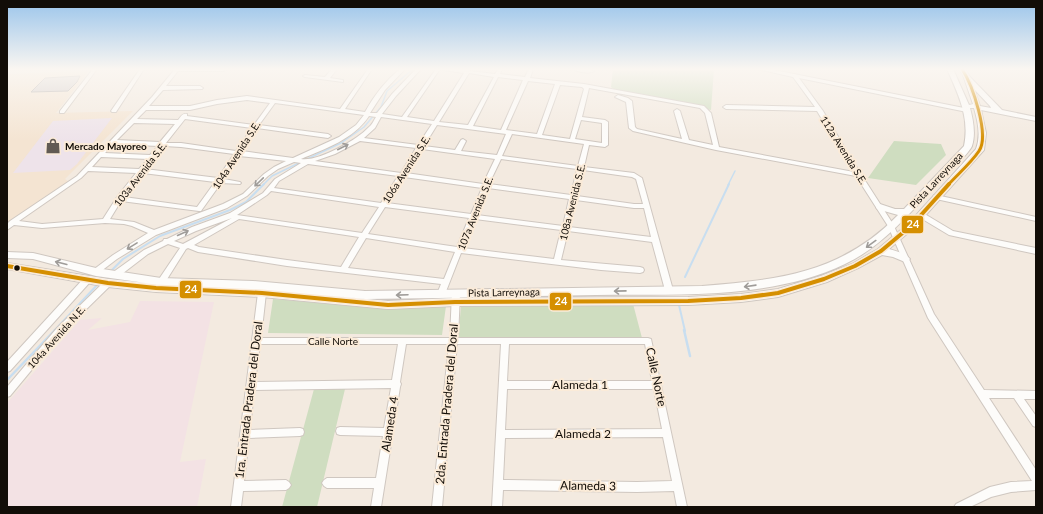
<svg xmlns="http://www.w3.org/2000/svg" width="1043" height="514" font-family="Lato,sans-serif">
	<style>
		.built { fill: #f4e4d2 }
		.industrial { fill: #eee3ea }
		.education { fill: #f3e2e4 }
		.green { fill: #cfddc0 }
		.lines { fill: none; stroke-linecap: round; stroke-linejoin: round }
		.stream-far2 { stroke: #c8def0; stroke-width: 1.5 }
		.stream-far1 { stroke: #c8def0; stroke-width: 2 }
		.stream { stroke: #c8def0; stroke-width: 2.5 }
		.building { fill: #d3cdcc; stroke: #aea9a8 }
		.minor-casing { stroke: #cfc7c0; stroke-width: 2 }
		.major-casing { stroke: #cfc7c0; stroke-width: 2 }
		.minor { fill: #fdfcfa; fill-rule: evenodd }
		.major { fill: #fdfcfa; fill-rule: evenodd }
		.bus-1-far1-casing { stroke: #fbebd8; stroke-width: 5.5 }
		.bus-1-casing { stroke: #fbebd8; stroke-width: 7 }
		.bus-1-far1 { stroke: #d58f01; stroke-width: 3 }
		.bus-1 { stroke: #d58f01; stroke-width: 4 }
		.oneway { stroke: #9f9c99 }
		.bus-dot { fill: #120d07; stroke: #fbebd8; stroke-width: 1.5 }
		.labels { text-anchor: middle; stroke-width: 4; stroke-linejoin: round; paint-order: stroke }
		.poi-label { font-size: 10px; font-weight: bold; fill: #120d07; stroke: #fbebd8; text-anchor: start }
		.street-label { font-size: 10px; fill: #120d07; stroke: #fbebd8 }
		.near-street-label { font-size: 12px; fill: #120d07; stroke: #fbebd8 }
		.line-badge { stroke: #fbebd8; stroke-width: 1.5 }
		.badge-label { font-size: 11px; text-anchor: middle; font-weight: bold; fill: #fff }
	</style>
	<rect width="100%" height="100%" fill="#f3eae0"/>
	<path class="built" d="M89 71 56 113 133 111 65 179 70 183 32 209 7 223V74Z"/>
	<path class="industrial" d="M112 118 77 164 70 170 13 173 53 121Z"/>
	<path class="education" d="M140 301 214 302 180 462 206 459 197 507H7V403L80 320 102 318 88 330 130 322Z"/>
	<path class="green" d="M613 69H714L711 110 619 93 611 87Z
		M894 141 941 144 946 155 916 185 868 178Z
		M462 297 632 300 642 338H458Z
		M273 299 388 308 446 306 442 335 268 333Z
		M314 389H345L317 507H282Z"/>
	<g class="lines">
		<path class="stream-far2" d="M305 160 341 143 364 127 381 107 387 91 413 69
			M263 185 272 176 301 162
			M728 185 735 171"/>
		<path class="stream-far1" d="M110 272 123 259 160 236 230 210 246 202 264 184
			M685 277 729 184
			M679 305 685 331
			M54 331 98 284"/>
		<path class="stream" d="M684 330 690 356
			M7 380 55 330"/>
	</g>
	<path class="building" d="M80 76 77 82 68 91 31 92 45 78Z"/>
	<g class="lines">
		<g class="minor-casing">
			<path id="minor" d="M93 69H97L64 113H60V111Z
				M140 69H144L116 112H112L111 111Z
				M175 69H224L225 70 223 71H178L166 86H200L203 88 202 89 163 90 149 106H190L217 100 247 96 340 109 368 69H372L345 109 365 112C374 96 385 81 400 69H405L385 90 370 113H377L392 94 416 69H421L396 96 382 114 402 117 436 69H440L407 117 434 121 464 73 444 70 442 69 466 70 467 69H471L470 71 495 74 498 69H502L500 74 525 77 529 69H533L530 78 584 84 704 106 711 113 719 147 854 172 817 111 726 109 723 107 726 105 815 107 793 77 762 70 760 69H769L969 109V111L967 112 799 78 823 111 850 157 893 224 934 314 984 390 1036 391V399H1024L1036 416V427L1033 426 1014 398H989L1036 470V490L1011 492 991 497 970 507H954L956 504 990 487 1011 482 1032 481 928 318 888 226 856 176 716 150 633 131 629 128 626 102 615 97 618 95 628 98 632 101 635 127 637 129 682 139 674 111 677 109 680 111 689 140 713 145 705 113 700 108 589 88 582 117 605 120 608 122V145L605 147 589 145 584 167 634 173 642 178 673 290 672 292H666L665 290 652 242 568 231 561 260 640 267 643 268 644 270 643 272 640 273 601 270 461 253 445 294 444 296H438L437 294 441 284 287 266 198 252 188 248 186 249 164 284H158L157 282 180 248 168 244 148 254 118 277H112L111 275 112 273 144 250 163 241 164 239H167L192 227 230 213 263 193 275 179 301 163 294 162 278 169 268 176 247 196 227 208 156 235 117 259 96 275 93 274 92 272 93 270 113 255 148 233 132 226 124 224 105 223 42 228 14 225 7 230V224L10 221 77 176 152 97ZM469 73 494 77 468 125 439 122ZM498 77 523 80 501 130 473 126ZM528 81 555 84 537 134 506 130ZM560 85 582 87 584 89 570 139 542 135ZM247 100 270 103 254 125 187 116V114C182 113 181 117 178 120L137 119 146 110H190L217 104ZM275 103 364 115 356 125 339 137 293 158 242 151 257 128 328 138 331 136 328 134 259 125ZM369 116 376 117C374 120 372 125 369 127 357 140 318 162 301 159 325 149 354 139 369 116ZM381 117 432 124 418 145 364 138 375 128ZM185 119 252 128 236 151 181 143H166ZM581 120 602 123V143L575 139ZM134 123 175 124 160 142 117 140ZM437 125 506 134 497 155 461 151 466 141 463 139 461 140 455 150 424 146ZM512 134 584 144 578 166 502 156ZM360 141 416 148 401 173 315 161 335 154ZM114 144 158 146 150 155 105 153ZM164 146 181 147 234 154 218 178 145 169ZM422 149 495 159 483 184 406 173ZM239 156 286 161 274 167 264 174 243 194 223 204 154 230 134 222 110 219 121 201 199 211H201L221 183 240 184 241 183 240 182 224 179ZM101 157 148 159 139 169 92 167ZM501 159 577 169 571 195 489 184ZM308 164 398 176 381 203 274 188 279 181ZM583 170 632 177 636 179 643 204H634L577 196ZM88 171 136 173 117 197 103 219 42 224 19 221 81 178ZM143 173 215 182 197 207 124 197ZM404 177 482 188 471 214 387 203ZM488 188 569 199 563 226 477 215ZM271 191 379 207 362 233 237 215 267 195ZM576 200 634 208H644L651 237 569 227ZM385 207 469 218 457 247 368 234ZM232 218 183 244 174 241 196 231ZM239 219 359 237 341 267 287 260 199 247 194 245ZM475 219 561 230 554 259 463 248ZM366 238 455 252 444 279 348 268Z
				M332 69H337L330 78 343 80V82L305 77 303 76 305 75 325 77Z
				M573 69H587L594 71C590 74 577 72 573 69Z
				M934 195H936L1036 217V221L936 199 933 197Z
				M919 213H923L953 231 1036 248V254L949 235 919 217 918 215Z
				M88 276 91 277 92 279 91 281 10 371 7 372V362L85 277Z
				M108 280 111 281 112 283 111 285 63 332 10 396 7 397V387L57 328 105 281Z
				M262 290 265 291 266 293 261 338H450L452 293 453 291H459L460 293 458 338H648L651 339 687 507H677L674 491 637 492 503 490 502 507H492L501 344H457L442 507H432L449 344H406L400 382 401 384 400 387 381 507H371L374 488H327L324 486 322 483 324 480 327 478H376L383 436 340 435 337 434 336 431 337 428 340 427 384 428 391 388 254 390 250 430 300 428 303 429 304 432 303 435 300 436 249 438 244 481 286 480 289 482 291 485 289 488 286 490 243 491 241 507H231L258 293 259 291ZM260 344H398L392 380 255 382ZM509 344H645L652 381H507ZM507 389H654L662 429 505 430ZM663 437 672 481 637 482 503 480 505 438Z"/>
		</g>
		<g class="major-casing">
			<path id="major" d="M947 69H953L969 105 973 104 963 75 959 69H965L970 77 1002 110 1036 117V121L981 110 986 133 984 150 915 227 889 249C896 251 905 253 910 259L908 261 905 262 893 257 882 255 858 268 827 282 778 297 741 302 688 305 455 306 388 309 262 297 156 292 108 287 7 269V263L108 279 146 283 96 276 33 259 7 258V252L33 253 96 268 161 278 253 281 365 291 702 286C779 280 842 273 898 215L877 209 876 207 877 205 880 204 895 209H904L964 146C970 117 958 94 947 69ZM974 89 990 106 991 108 980 106ZM970 108H974C978 122 981 136 976 149L909 223 878 249 852 264 821 276 778 289 741 294 688 297 455 298 388 301 312 294 365 299C442 298 519 296 596 295 678 294 769 300 845 264 881 247 905 218 932 190 940 181 968 155 972 146 976 134 973 119 970 108Z"/>
		</g>
		<use href="#minor" class="minor"/>
		<use href="#major" class="major"/>
		<g class="bus-1-far1-casing">
			<path id="bus-1-far1" d="M948 185C958 174 971 163 979 151 990 135 972 84 962 69"/>
		</g>
		<g class="bus-1-casing">
			<path id="bus-1" d="M7 266 108 283 156 288 262 293 388 305 455 302 688 301 741 298 778 293 824 279 855 266 881 251 912 225 949 184"/>
		</g>
		<use href="#bus-1-far1" class="bus-1-far1"/>
		<use href="#bus-1" class="bus-1"/>
	</g>
	<defs><path id="oneway-shaft" d="M-6 0H5M1.5-3L5.5 0L1.5 3" fill="none" stroke-width="1.6" stroke-linecap="round" stroke-linejoin="round"/></defs>
	<g class="oneway">
		<use href="#oneway-shaft" transform="translate(343 147) rotate(-27)"/>
		<use href="#oneway-shaft" transform="translate(259 182) rotate(136)"/>
		<use href="#oneway-shaft" transform="translate(183 233) rotate(-24)"/>
		<use href="#oneway-shaft" transform="translate(871 244) rotate(144)"/>
		<use href="#oneway-shaft" transform="translate(132 246) rotate(148)"/>
		<use href="#oneway-shaft" transform="translate(61 263) rotate(-166)"/>
		<use href="#oneway-shaft" transform="translate(750 286) rotate(172)"/>
		<use href="#oneway-shaft" transform="translate(620 291) rotate(179)"/>
		<use href="#oneway-shaft" transform="translate(402 295) rotate(178)"/>
	</g>
	<linearGradient id="sky" x2="0" y2="1"><stop stop-color="#9bc5eb"/><stop offset="0.49" stop-color="#faf6f1"/><stop offset="1" stop-color="#faf6f1" stop-opacity="0"/></linearGradient>
	<rect width="1043" height="141" fill="url(#sky)"/>
	<defs>
		<g id="shop-bare" transform="scale(1.2)"><path d="M-5-2.5h2.3a2.7 3.5 0 0 1 5.4 0H5L5.5 6h-11ZM-1.5-2.5h3a1.5 2.3 0 0 0-3 0Z" fill="#615a53" stroke="#fbebd8" stroke-width="2.5" paint-order="stroke"/></g>
	</defs>
	<g fill-rule="evenodd">
		<use href="#shop-bare" x="53" y="146"/>
	</g>
	<circle class="bus-dot" cx="17" cy="268" r="3.5"/>
	<g class="labels">
		<g class="poi-label">
			<text x="65" y="150">Mercado Mayoreo</text>
		</g>
		<g class="street-label">
			<text transform="translate(844 150) rotate(58)" y="4">112a Avenida S.E.</text>
			<text transform="translate(236 155) rotate(-57)" y="4">104a Avenida S.E.</text>
			<text transform="translate(406 169) rotate(-57)" y="4">106a Avenida S.E.</text>
			<text transform="translate(140 174) rotate(-52)" y="4">103a Avenida S.E.</text>
			<text transform="translate(936 180) rotate(-47)" y="4">Pista Larreynaga</text>
			<text transform="translate(572 202) rotate(-76)" y="4">108a Avenida S.E.</text>
			<text transform="translate(475 213) rotate(-68)" y="4">107a Avenida S.E.</text>
			<text transform="translate(504 292) rotate(-1)" y="4">Pista Larreynaga</text>
			<text transform="translate(56 337) rotate(-48)" y="4">104a Avenida N.E.</text>
			<text x="333" y="345">Calle Norte</text>
		</g>
		<g class="near-street-label">
			<text transform="translate(656 377) rotate(78)" y="4">Calle Norte</text>
			<text x="580" y="389">Alameda 1</text>
			<text transform="translate(249 400) rotate(-83)" y="4">1ra. Entrada Pradera del Doral</text>
			<text transform="translate(447 404) rotate(-85)" y="4">2da. Entrada Pradera del Doral</text>
			<text transform="translate(390 424) rotate(-81)" y="4">Alameda 4</text>
			<text x="583" y="438">Alameda 2</text>
			<text transform="translate(588 486) rotate(1)" y="4">Alameda 3</text>
		</g>
	</g>
	<g class="line-badge">
		<rect x="901" y="215" width="23" height="19" rx="4" fill="#d58f01"/>
		<rect x="179" y="280" width="23" height="19" rx="4" fill="#d58f01"/>
		<rect x="549" y="292" width="23" height="19" rx="4" fill="#d58f01"/>
	</g>
	<g class="badge-label">
		<text x="913" y="228">24</text>
		<text x="191" y="293">24</text>
		<text x="561" y="305">24</text>
	</g>
	<rect width="1043" height="514" fill="none" stroke="#120d07" stroke-width="16"/>
</svg>
